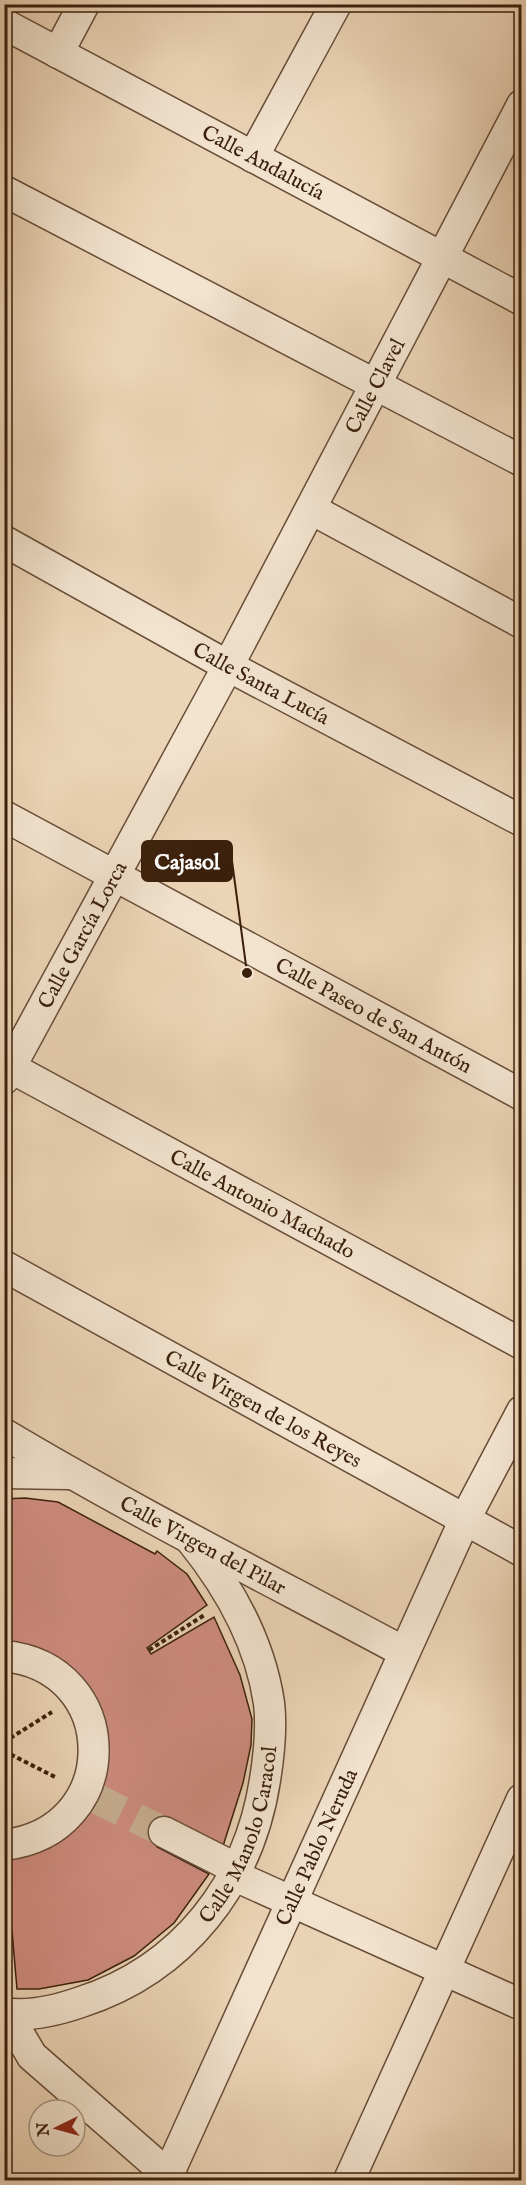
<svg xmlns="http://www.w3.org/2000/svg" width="526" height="2185" font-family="'IM FELL English',serif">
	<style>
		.building { fill: #d08d82; stroke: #3b200c; stroke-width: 1.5 }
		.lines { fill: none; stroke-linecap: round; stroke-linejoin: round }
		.minor-tunnel { stroke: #c9b195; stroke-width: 30; stroke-dasharray: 30 15; stroke-linecap: butt }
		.minor-casing { stroke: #674d37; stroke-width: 33 }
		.path { stroke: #3b200c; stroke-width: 4; stroke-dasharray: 4.5 3; stroke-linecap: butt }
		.minor { stroke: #f3e4d0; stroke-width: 30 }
		.labels { text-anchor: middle; stroke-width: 6; stroke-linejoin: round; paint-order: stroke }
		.street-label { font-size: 21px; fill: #3b200c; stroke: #f3e4d0 }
		.leader { fill: none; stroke: #3b200c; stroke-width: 2 }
		.callout-dot { fill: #3b200c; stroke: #f3e4d0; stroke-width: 2 }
		.callout { fill: #3b200c; stroke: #3b200c; stroke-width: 2 }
		.callout-label { font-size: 22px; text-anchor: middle; font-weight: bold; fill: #fff }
	</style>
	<rect width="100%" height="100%" fill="#ecd5b7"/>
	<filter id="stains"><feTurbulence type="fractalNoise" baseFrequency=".00333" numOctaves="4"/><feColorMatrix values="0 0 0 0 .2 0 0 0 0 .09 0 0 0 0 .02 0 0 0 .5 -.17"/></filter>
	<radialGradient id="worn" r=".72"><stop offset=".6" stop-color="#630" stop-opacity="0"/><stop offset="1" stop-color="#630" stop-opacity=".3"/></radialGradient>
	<path class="building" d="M25 1498 58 1502 155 1554 157 1551 187 1574 207 1605 147 1648 151 1654 214 1617 240 1675 252 1719 251 1745 243 1783 223 1846 164 1832 157 1847 209 1874 174 1923 134 1956 88 1980 39 1989H17L12 1931H4V1857L21 1855 106 1742 4 1645V1499Z"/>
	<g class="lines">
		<path class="minor-tunnel" d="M95 1798 164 1832"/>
		<g class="minor-casing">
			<g id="minor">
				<path id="s1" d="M4 24 522 300"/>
				<path d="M58 53 84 4"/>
				<path d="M253 157 336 4"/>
				<path d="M4 191 522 461"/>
				<path d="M311 509 522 623"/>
				<path id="s2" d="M4 541 228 666 522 821"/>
				<path id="s3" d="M4 816 522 1095"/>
				<path id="s4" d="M4 1064 522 1344"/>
				<path id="s5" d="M4 1079 228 666 522 105"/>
				<path id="s6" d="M4 1266 522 1551"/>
				<path id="s7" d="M4 1434C135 1512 270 1580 404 1652"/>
				<path d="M4 1473 69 1474"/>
				<path d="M4 1656C122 1667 125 1831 4 1845"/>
				<path d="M164 1832 237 1869"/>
				<path d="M235 1876 522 2005"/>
				<path id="s8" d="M4 2013C28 2017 58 2010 81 2002 183 1969 249 1884 265 1780 269 1755 272 1728 269 1703 260 1642 229 1587 191 1540"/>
				<path d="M7 2014 32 2056 174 2180"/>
				<path id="s9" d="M168 2175 465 1519 522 1411"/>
				<path d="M349 2180 522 1799"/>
			</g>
		</g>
		<path class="path" d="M149 1650 206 1614
			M4 1742 52 1712
			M4 1751 57 1778
			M5 1931 6 1983"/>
		<use href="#minor" class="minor"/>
	</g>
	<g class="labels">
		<g class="street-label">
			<text dy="7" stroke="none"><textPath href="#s1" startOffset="294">Calle Andalucía</textPath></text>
			<text dy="7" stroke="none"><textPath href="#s5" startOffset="786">Calle Clavel</textPath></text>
			<text dy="7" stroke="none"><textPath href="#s2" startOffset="294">Calle Santa Lucía</textPath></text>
			<text dy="7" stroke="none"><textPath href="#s5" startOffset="164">Calle García Lorca</textPath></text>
			<text dy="7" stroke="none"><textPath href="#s3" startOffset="420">Calle Paseo de San Antón</textPath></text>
			<text dy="7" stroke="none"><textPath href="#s4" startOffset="294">Calle Antonio Machado</textPath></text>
			<text dy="7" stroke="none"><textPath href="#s6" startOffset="296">Calle Virgen de los Reyes</textPath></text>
			<text dy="7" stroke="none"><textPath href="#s7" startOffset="228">Calle Virgen del Pilar</textPath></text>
			<text dy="7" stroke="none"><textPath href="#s8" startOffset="322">Calle Manolo Caracol</textPath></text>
			<text dy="7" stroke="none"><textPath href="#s9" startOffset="360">Calle Pablo Neruda</textPath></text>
		</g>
	</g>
	<path class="leader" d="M247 973L232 861"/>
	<circle class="callout-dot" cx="247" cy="973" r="6"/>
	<rect class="callout" x="142" y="841" width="90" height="40" rx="6"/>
	<g class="callout-label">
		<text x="187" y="869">Cajasol</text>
	</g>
	<rect width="526" height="2185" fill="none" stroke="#ecd5b7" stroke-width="24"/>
	<rect x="6" y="6" width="514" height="2173" fill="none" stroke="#3b200c" stroke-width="3"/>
	<rect x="12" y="12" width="502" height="2161" fill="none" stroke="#3b200c" stroke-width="1.5"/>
	<g transform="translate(57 2128) rotate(265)"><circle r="28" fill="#f3e4d0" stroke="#a99682" stroke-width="1.5"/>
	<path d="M0-4.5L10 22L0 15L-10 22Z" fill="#8f2418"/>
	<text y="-9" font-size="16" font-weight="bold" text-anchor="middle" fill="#3b200c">N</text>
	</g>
	<rect width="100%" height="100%" filter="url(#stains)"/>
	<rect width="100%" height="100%" fill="url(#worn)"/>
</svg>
